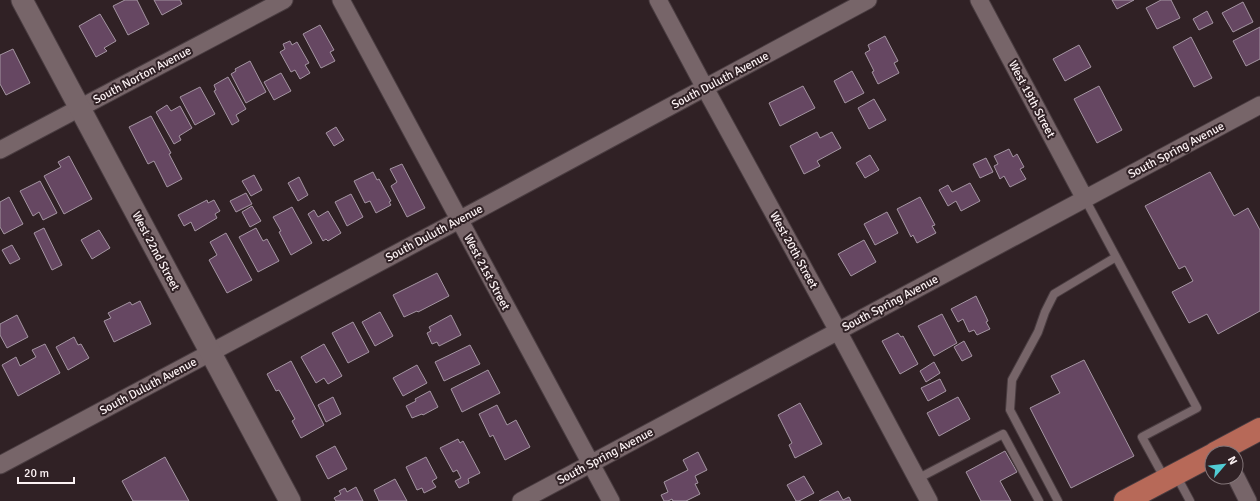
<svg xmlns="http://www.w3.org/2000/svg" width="1260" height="501" font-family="Signika,sans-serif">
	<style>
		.building { fill: #664762; stroke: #a495a2 }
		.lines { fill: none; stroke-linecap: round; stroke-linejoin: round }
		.service-casing { stroke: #4a3d41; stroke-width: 10 }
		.minor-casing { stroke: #4a3d41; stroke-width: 19 }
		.tertiary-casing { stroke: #4a3d41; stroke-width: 23 }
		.primary-casing { stroke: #4a3d41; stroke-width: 24 }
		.service { stroke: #776569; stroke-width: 8 }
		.minor { stroke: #776569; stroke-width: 17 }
		.tertiary { stroke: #776569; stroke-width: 21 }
		.primary { stroke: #b76958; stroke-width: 22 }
		.labels { text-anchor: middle; stroke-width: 4; stroke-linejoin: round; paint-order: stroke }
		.street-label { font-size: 12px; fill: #fcf2f4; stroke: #302125 }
	</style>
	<rect width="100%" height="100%" fill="#302125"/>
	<path class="building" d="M125 0H137L149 24 128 35 113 6Z
		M154 0H180L182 4 162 15Z
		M1112 0H1134L1117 9Z
		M1161 0H1171L1180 18 1157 29 1146 8Z
		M1243 2 1253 22 1233 32 1222 13Z
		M1207 11 1213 23 1199 30 1193 19Z
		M100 14 116 41 104 48 107 51 96 57 79 26Z
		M320 25 334 50 330 52 335 61 321 68 303 34Z
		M1260 27V59L1246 66 1233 41Z
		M885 36 898 61 894 63 899 73 878 84 872 72 874 71 865 53 870 50 868 45Z
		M1191 37 1212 78 1194 87 1173 47Z
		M290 41 292 45 297 42 309 63 305 65 310 73 300 79 295 70 291 72 280 52 285 49 283 44Z
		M1079 45 1091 67 1065 81 1053 59Z
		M13 49 30 83 6 95 0 84V55Z
		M250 61 266 92 246 103 231 74 236 71 235 69Z
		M852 71 864 93 845 103 834 81Z
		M281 73 291 91 274 100 264 82Z
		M228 77 246 109 236 115 239 121 232 125 214 91 216 90 214 85Z
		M803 86 815 108 780 126 769 103Z
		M1099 86 1122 130 1097 143 1074 99Z
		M200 87 215 114 195 125 180 97Z
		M874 99 886 120 869 129 858 108Z
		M167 105 171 111 180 106 192 128 179 136 181 140 174 144 156 112Z
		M151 116 171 153 169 154 182 179 167 187 154 161 148 164 129 127Z
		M336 127 344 140 334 146 326 133Z
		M817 132 820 138 832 132 841 148 817 161 820 166 804 174 790 146Z
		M1009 149 1013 157 1017 154 1024 167 1020 169 1026 179 1010 187 1004 176 1000 179 994 166 998 164 994 156Z
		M870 155 879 170 865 178 856 163Z
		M69 156 92 199 64 214 44 176 61 167 58 162Z
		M986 158 993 172 980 178 973 164Z
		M402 164 425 208 407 217 391 186 397 182 390 169Z
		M373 172 377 180 379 179 391 201 389 202 391 205 376 213 370 201 365 203 354 181Z
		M1210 172 1234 216 1248 208 1260 230V311L1218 334 1207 314 1189 323 1172 292 1193 281 1185 266 1179 269 1145 206Z
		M254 175 262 190 251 196 242 181Z
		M299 177 308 195 298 201 288 183Z
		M40 181 57 213 43 220 39 212 33 216 20 191Z
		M970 183 980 201 961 211 956 201 948 206 939 190 948 185 952 192Z
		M246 193 252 204 236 212 230 201Z
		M351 194 363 217 347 226 335 202Z
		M9 197 23 224 4 234 0 227V202Z
		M920 197 935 225 932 226 936 233 917 243 913 235 911 237 897 209Z
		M207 200 208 203 214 200 220 211 215 214 217 218 195 231 191 222 184 226 178 215Z
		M252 206 261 221 250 227 242 212Z
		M292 207 312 243 291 255 279 232 281 231 273 217Z
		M314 210 318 217 328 211 341 233 328 241 326 239 323 241 308 214Z
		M887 212 898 233 875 245 864 224Z
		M44 228 62 265 52 270 34 233Z
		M256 228 263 241 267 239 279 261 258 272 239 237Z
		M99 230 110 248 92 259 81 240Z
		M226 233 252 280 227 293 209 260 217 255 210 242Z
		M864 240 876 262 851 276 838 254Z
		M12 245 20 259 10 264 2 250Z
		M437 273 449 296 418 312 417 311 404 317 393 295Z
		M976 296 988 321 986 322 990 329 977 335 974 330 969 332 963 319 958 322 951 309Z
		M140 301 151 324 114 342 104 321 111 318 108 313 130 302 132 305Z
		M380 312 393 336 375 346 362 322Z
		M942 314 957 343 934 356 918 326Z
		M17 315 28 337 7 348 0 335V324Z
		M451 315 461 335 439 346 437 342 432 344 427 333 431 331 429 327Z
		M353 322 369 352 348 363 332 333Z
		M898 333 901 337 903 336 918 364 900 374 882 341Z
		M74 337 78 345 81 344 89 358 68 370 56 347Z
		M964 341 972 356 962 361 954 347Z
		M45 344 60 373 18 396 2 365 16 357 20 366 36 357 32 350Z
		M324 344 342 376 328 384 324 378 316 383 301 357Z
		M470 345 480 364 444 381 435 362Z
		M1084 360 1134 456 1071 488 1030 408 1060 393 1051 376Z
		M291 361 324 425 301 438 292 421 295 419 279 390 276 391 267 374Z
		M934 362 940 373 926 382 920 371Z
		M417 365 427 383 403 396 393 378Z
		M488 370 500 393 462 412 451 389Z
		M940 379 946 391 928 401 921 388Z
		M430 391 438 407 423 415 422 414 412 418 406 406 416 401 415 399Z
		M333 397 341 414 326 422 318 405Z
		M958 397 970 419 939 436 927 413Z
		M800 403 822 444 795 458 789 445 792 443 778 415Z
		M497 405 507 425 516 420 530 447 505 460 493 435 490 437 479 414Z
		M458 439 460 443 463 441 480 473 468 479 469 483 459 488 455 481 461 478 457 470 453 472 440 448Z
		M335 446 347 469 328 479 316 456Z
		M1005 451 1017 472 1000 481 1011 501H981L966 472Z
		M698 452 707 470 695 476 698 483 695 484 700 494 686 501H673L672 499 668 501H664L661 495 668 492 664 482 688 470 683 460Z
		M165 457 189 501H133L122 481Z
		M426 457 437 478 432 481 436 487 424 493 422 488 417 490 406 467Z
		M804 476 814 493 799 501H796L787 485Z
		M395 479 407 501H379L374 490Z
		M356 487 363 501H336L334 498 341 494 339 491 345 488 347 492Z
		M838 491 843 500 849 497 851 501H819Z"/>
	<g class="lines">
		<g class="service-casing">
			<path id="service" d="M1085 199 1197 408 1142 437 1165 479
				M1176 475 1190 501
				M917 479 1003 434 1039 501
				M1058 501 1010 410 1012 380 1038 332 1045 312 1054 294 1116 257"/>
		</g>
		<g class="minor-casing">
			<path id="minor" d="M341 0 611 501
				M658 0 705 88 838 331 929 501
				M979 0 1085 199
				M0 150 284 0
				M0 465 459 220 868 0
				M1236 477 1248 501
				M521 501 1260 105"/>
		</g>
		<g class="tertiary-casing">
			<path id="tertiary" d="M22 0 290 501"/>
		</g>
		<g class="primary-casing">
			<path id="primary" d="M1215 453 1260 429
				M1125 501 1212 455"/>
		</g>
		<use href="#service" class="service"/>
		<use href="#minor" class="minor"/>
		<use href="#tertiary" class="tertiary"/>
		<use href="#primary" class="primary"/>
	</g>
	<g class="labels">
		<g class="street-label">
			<text transform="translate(142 75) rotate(-28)" y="4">South Norton Avenue</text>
			<text transform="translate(720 80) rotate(-28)" y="4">South Duluth Avenue</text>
			<text transform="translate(1032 99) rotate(62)" y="4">West 19th Street</text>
			<text transform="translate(1176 150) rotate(-28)" y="4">South Spring Avenue</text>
			<text transform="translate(434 233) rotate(-28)" y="4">South Duluth Avenue</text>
			<text transform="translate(794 250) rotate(61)" y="4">West 20th Street</text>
			<text transform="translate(156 251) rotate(62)" y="4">West 22nd Street</text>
			<text transform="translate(487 272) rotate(62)" y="4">West 21st Street</text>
			<text transform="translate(890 303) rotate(-28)" y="4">South Spring Avenue</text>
			<text transform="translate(148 386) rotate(-28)" y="4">South Duluth Avenue</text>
			<text transform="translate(605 456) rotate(-28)" y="4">South Spring Avenue</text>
		</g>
	</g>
	<g transform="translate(1224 465) rotate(62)"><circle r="19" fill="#302125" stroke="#827578"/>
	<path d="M0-3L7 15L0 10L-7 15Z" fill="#51ccd4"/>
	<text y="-6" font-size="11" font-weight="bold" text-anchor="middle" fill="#fcf2f4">N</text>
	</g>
	<path d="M18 477v6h56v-6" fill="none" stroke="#fcf2f4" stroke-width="2"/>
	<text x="24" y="477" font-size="12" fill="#fcf2f4" stroke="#302125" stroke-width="3" paint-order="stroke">20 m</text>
</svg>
